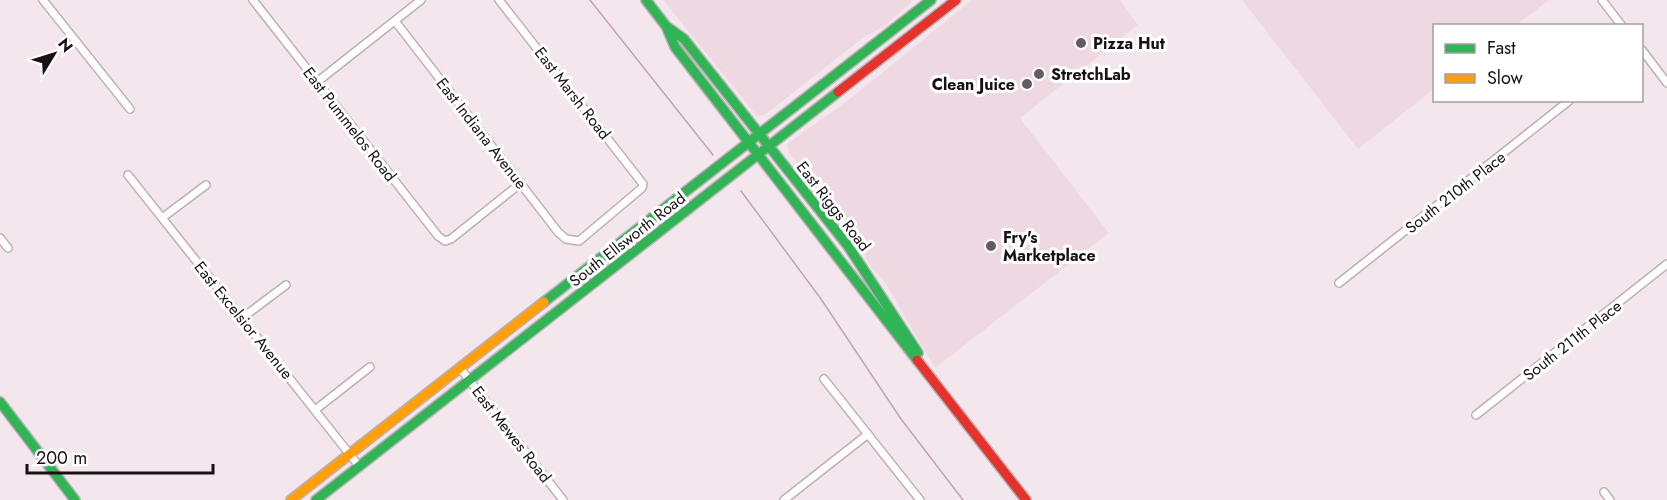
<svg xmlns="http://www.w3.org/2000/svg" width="1667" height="500" font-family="Jost,sans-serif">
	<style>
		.built { fill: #eed9e2 }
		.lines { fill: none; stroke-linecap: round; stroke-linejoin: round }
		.stream { stroke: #c4a2b2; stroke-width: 1.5 }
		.street-casing { stroke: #bab1b4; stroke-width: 10 }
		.fast-casing { stroke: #bab1b4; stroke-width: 12 }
		.slow-casing { stroke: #bab1b4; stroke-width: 12 }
		.jam-casing { stroke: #bab1b4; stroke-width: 12 }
		.street { stroke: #fdfbfc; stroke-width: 7 }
		.fast { stroke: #30b455; stroke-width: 9 }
		.slow { stroke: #ff9f0a; stroke-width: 9 }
		.jam { stroke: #e5322d; stroke-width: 9 }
		.poi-dot { fill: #655c61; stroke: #fff; stroke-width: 2 }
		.labels { text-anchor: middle; stroke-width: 6; stroke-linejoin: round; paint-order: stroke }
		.poi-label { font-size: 16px; font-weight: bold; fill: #191115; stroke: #fff; text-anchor: start }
		.street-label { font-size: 16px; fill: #191115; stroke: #fff }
	</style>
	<rect width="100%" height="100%" fill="#f3e7ed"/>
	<path class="built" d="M663 0H913L886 25 863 38 766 114 757 116Z
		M972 0H1120L1138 25 1020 118 1109 233 935 368 886 284 871 267 858 243 788 152 787 144 851 98Z
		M1242 0H1549L1516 25 1434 26V89L1358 149Z"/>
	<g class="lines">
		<path class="stream" d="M590 0 713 155
			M741 191 821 299 901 419 963 500"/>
		<g class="street-casing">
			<path id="street" d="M43 0 130 109
				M253 0 438 236 445 241 451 239 521 183
				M1602 0 1622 26
				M395 21 558 232 566 239 579 241 642 188 643 184 499 0
				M1642 50 1667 83
				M317 82 421 0
				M128 175 359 466
				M162 218 206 185
				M0 238 8 248
				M1339 283 1570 100
				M242 318 286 285
				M460 368 563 500
				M824 379 920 500
				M315 410 370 367
				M1476 415 1667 264
				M1604 492 1610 500
				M784 500 868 434"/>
		</g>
		<g class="fast-casing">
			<path id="fast" d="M646 0 666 26 675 47 917 360
				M666 26 684 39 848 246 918 353
				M544 302 931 0
				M0 402 75 500
				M316 500 838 92"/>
		</g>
		<g class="slow-casing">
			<path id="slow" d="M291 500 544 302"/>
		</g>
		<g class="jam-casing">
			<path id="jam" d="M838 92 956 0
				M917 360 1026 500"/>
		</g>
		<use href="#street" class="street"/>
		<use href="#fast" class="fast"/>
		<use href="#slow" class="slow"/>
		<use href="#jam" class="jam"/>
	</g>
	<g class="poi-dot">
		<circle cx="1081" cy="43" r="6"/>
		<circle cx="1039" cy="74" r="6"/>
		<circle cx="1027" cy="84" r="6"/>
		<circle cx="991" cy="246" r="6"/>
	</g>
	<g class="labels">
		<g class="poi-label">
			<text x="1093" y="49">Pizza Hut</text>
			<text x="1051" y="80">StretchLab</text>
			<text x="1015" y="90" text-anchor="end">Clean Juice</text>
			<text x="1003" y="243">Fry's<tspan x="1003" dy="18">Marketplace</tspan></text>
		</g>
		<g class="street-label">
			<text transform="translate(573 93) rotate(52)" y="6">East Marsh Road</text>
			<text transform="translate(350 124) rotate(52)" y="6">East Pummelos Road</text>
			<text transform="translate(482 133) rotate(52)" y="6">East Indiana Avenue</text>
			<text transform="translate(1455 192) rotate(-38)" y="6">South 210th Place</text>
			<text transform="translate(834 206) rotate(52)" y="6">East Riggs Road</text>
			<text transform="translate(627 239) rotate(-38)" y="6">South Ellsworth Road</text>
			<text transform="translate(244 320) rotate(51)" y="6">East Excelsior Avenue</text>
			<text transform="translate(1572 340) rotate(-38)" y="6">South 211th Place</text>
			<text transform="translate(512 434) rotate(52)" y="6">East Mewes Road</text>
		</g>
	</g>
	<rect x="1433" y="24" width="210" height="78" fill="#ffffff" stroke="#a3a0a1" stroke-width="1.5"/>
	<rect x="1445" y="44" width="30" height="9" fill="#30b455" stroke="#a3a0a1" stroke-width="1.5"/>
	<text x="1487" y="54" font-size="18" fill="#191115">Fast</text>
	<rect x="1445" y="74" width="30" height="9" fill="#ff9f0a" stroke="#a3a0a1" stroke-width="1.5"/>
	<text x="1487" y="84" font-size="18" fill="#191115">Slow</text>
	<g transform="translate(54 54) rotate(52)" stroke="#ffffff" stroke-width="4.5" paint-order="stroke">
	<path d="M0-4.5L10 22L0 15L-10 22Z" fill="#191115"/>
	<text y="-9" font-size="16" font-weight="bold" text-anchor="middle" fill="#191115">N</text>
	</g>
	<path d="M27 464v9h186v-9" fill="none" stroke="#191115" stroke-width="3"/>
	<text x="36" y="464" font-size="18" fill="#191115" stroke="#ffffff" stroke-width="4.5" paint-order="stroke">200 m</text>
</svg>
